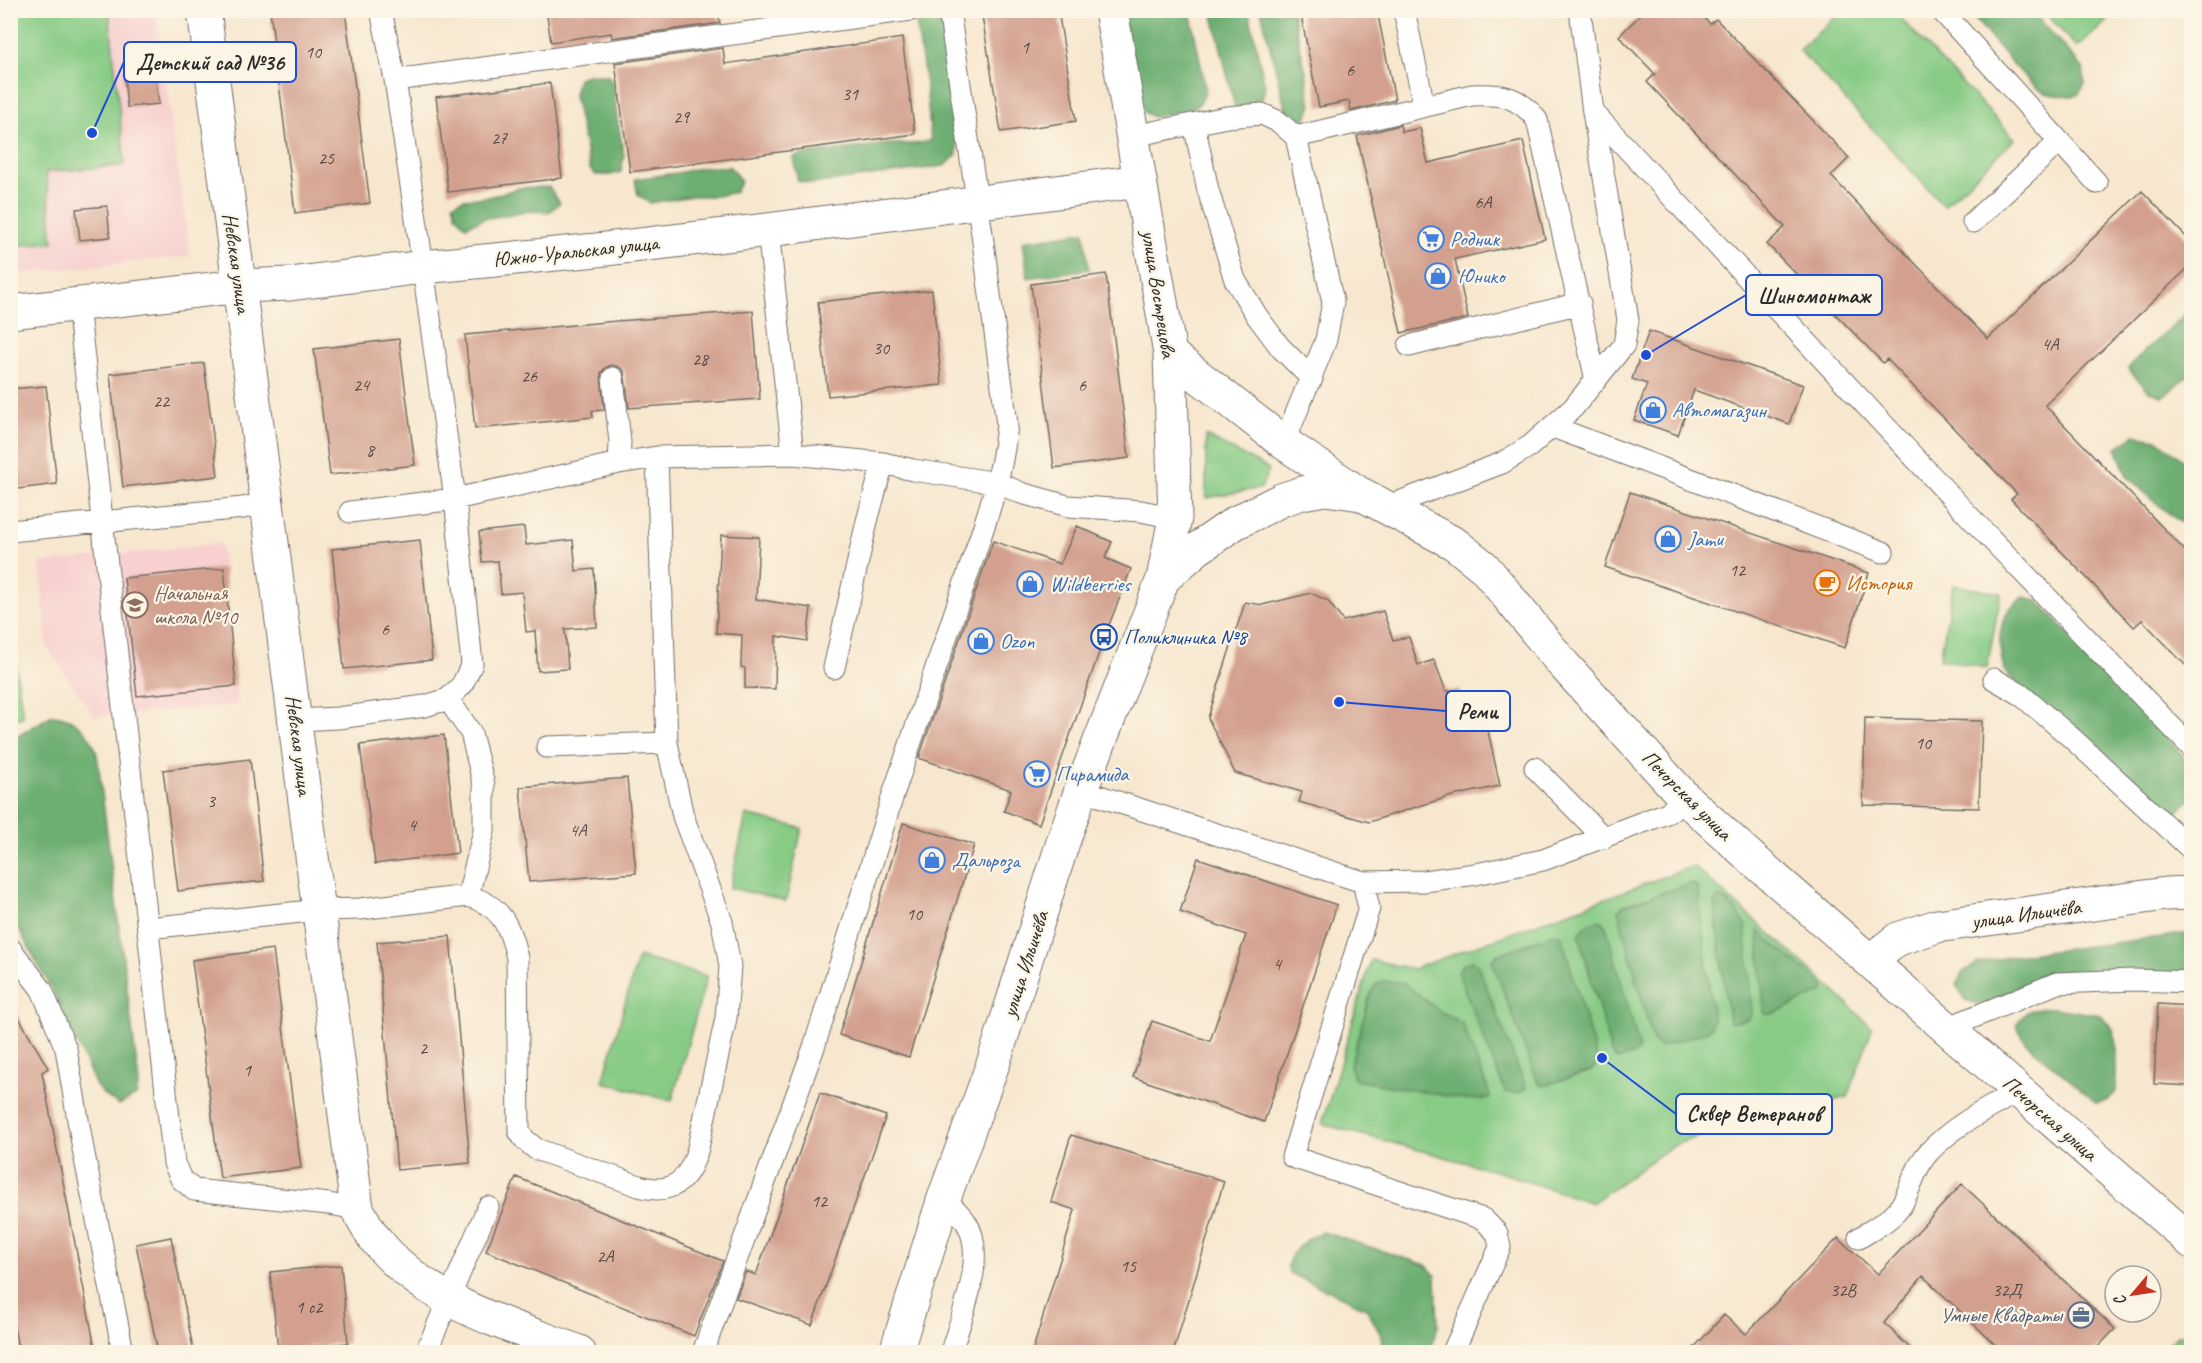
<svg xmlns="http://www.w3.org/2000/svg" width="2202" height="1363" font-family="Caveat,sans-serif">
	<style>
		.built { fill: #f7d0cf }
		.green { fill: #87cb85; stroke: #597b58; stroke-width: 1.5 }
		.forest { fill: #6daf72; stroke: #4c6d4e; stroke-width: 1.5 }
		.building { fill: #d3a08f }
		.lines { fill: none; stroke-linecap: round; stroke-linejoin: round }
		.service-casing { stroke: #726d64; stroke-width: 23 }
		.minor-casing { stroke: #726d64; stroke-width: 35 }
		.tertiary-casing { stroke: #726d64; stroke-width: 35 }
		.secondary-casing { stroke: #726d64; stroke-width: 35 }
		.service { stroke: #fff; stroke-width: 21 }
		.minor { stroke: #fff; stroke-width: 33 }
		.tertiary { stroke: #fff; stroke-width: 33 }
		.secondary { stroke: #fff; stroke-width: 33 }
		.labels { text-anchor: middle; stroke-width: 4.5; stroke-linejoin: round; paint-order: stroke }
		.number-label { font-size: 18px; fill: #554844 }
		.shop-label { font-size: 21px; fill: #366cbe; stroke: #fcf5e5; text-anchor: start }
		.street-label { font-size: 21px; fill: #2b2b2b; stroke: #fcf5e5 }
		.food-label { font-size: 21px; fill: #c56008; stroke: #fcf5e5; text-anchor: start }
		.education-label { font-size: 21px; fill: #785e54; stroke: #fcf5e5; text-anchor: start }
		.transit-label { font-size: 21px; fill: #164399; stroke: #fcf5e5; text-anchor: start }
		.service-label { font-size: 21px; fill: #4e5e75; stroke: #fcf5e5; text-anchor: end }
		.leader { fill: none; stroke: #1d4ed8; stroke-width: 2 }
		.callout-dot { fill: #1d4ed8; stroke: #fcf5e5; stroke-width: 2 }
		.callout { fill: #fcf5e5; stroke: #1d4ed8; stroke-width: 2 }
		.callout-label { font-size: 22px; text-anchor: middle; font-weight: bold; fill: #2b2b2b }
	</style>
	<rect width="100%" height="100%" fill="#fcf5e5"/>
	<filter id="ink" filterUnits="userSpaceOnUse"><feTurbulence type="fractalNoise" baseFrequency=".0167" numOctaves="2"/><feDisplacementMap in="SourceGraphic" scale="12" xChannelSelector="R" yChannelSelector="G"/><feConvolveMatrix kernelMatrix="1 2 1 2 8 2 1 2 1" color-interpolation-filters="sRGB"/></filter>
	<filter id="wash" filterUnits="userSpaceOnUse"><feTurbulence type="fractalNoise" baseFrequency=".008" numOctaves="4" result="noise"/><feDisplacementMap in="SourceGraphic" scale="24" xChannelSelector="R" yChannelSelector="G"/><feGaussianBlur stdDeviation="1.35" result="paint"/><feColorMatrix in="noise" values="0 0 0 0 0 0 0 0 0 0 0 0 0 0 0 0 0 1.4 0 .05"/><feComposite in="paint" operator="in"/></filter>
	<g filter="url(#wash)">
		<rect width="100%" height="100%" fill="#f7e7cf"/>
		<path class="built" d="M10 11H156L190 256 11 274Z
			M221 543 238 705 95 717 47 647 40 563Z"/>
		<path class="green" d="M11 10 109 11 125 165 46 172 53 242 11 246Z
			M1841 11H1894L2015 139 1944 206 1799 50Z
			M2044 11H2110L2114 15 2077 48Z
			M1206 436 1269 469 1261 488 1206 498Z
			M1953 585 2001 593 1987 668 1940 659Z
			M10 624 23 717 11 719H10Z
			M746 815 802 828 786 901 730 888Z
			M1693 866 1827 984 1872 1028 1848 1097 1751 1119 1674 1145 1592 1203 1493 1170 1322 1124 1371 960 1413 969Z
			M638 957 707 976 672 1101 603 1082Z
			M2191 1332V1352H2160L2178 1335 2187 1336Z"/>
		<path class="forest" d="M1122 11H1190L1206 91 1200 103 1190 109 1153 117 1144 112Z
			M1212 11H1249L1265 87 1262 99 1245 107 1235 108Z
			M1261 11H1292L1307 77 1311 107 1305 120 1294 122 1287 115Z
			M1968 11H2032L2083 68 2085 84 2078 95C2067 97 2056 96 2045 93 2028 86 1983 27 1968 11Z
			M929 16 941 18 957 130V155L944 166 812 184 798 181 793 158 799 155 888 144H915L931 141 926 85 916 22Z
			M591 74 608 76 614 87 616 112 624 156 621 172 610 175H596L590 169 574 95 578 78Z
			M705 167H730L741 181 735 192 717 196H692L650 203 638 195 635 179 677 173Z
			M549 187 560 203 549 212 528 211 483 219 466 226 456 215 453 204 463 199 489 197 519 188Z
			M1084 232 1089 269 1028 278 1023 241Z
			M2191 309V373L2163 397 2149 391 2128 369 2136 359Z
			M2134 435 2157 439 2191 467V530L2158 505 2127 476 2116 448Z
			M2023 597 2037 600 2180 752 2191 769V799L2177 812 2155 805 2005 672C1999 652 1996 628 2009 610 2012 605 2019 601 2023 597Z
			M52 715C75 716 91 733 97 754L139 1083 136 1096 119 1105 104 1095 96 1086 59 1003 11 915 10 741Z
			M1691 883 1696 885 1698 891 1713 1020 1711 1027 1706 1032 1660 1047 1653 1041 1618 911 1622 906Z
			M1718 897C1729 900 1741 914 1745 925L1752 1013 1748 1019 1732 1023 1729 1021 1714 903Z
			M1597 920 1602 921 1606 927 1639 1047 1637 1053 1617 1060 1611 1052 1579 935 1586 925Z
			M1758 931 1822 984 1825 988 1823 992 1772 1014H1766L1764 1012Z
			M1556 933 1562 937 1598 1063 1591 1071 1543 1086 1538 1083 1492 961 1497 955Z
			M2191 933V975L2059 976 2026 984 1991 1002 1978 1004 1965 1000 1956 985 1963 972 1978 963 2014 956Z
			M1472 961 1477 963 1526 1088 1517 1093 1505 1092 1460 978 1458 971 1462 965Z
			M1383 981 1404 983 1439 1011 1462 1023 1490 1095 1489 1098 1480 1100 1464 1099 1360 1081 1354 1077 1350 1066 1371 992 1376 985Z
			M2053 1008 2101 1015 2113 1029 2116 1045V1092L2108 1100 2097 1103 2027 1044 2016 1025C2027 1007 2033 1009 2053 1008Z
			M1323 1232 1426 1265 1436 1276 1438 1326 1429 1352H1385L1382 1337 1366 1308 1289 1273C1283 1254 1308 1237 1323 1232Z"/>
		<g id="blocks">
			<path class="building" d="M270 10H345L370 203 295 213Z
				M546 10H718L720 23 612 38 611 33 551 42Z
				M981 10H1058L1076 121 1001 132Z
				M1300 10H1377L1395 100 1351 111 1349 101 1319 107Z
				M1645 10H1697L1710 24 1716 19 1849 158 1831 176 1988 339 2142 191 2192 243V264L2045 405 2192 558V672L2142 620 2134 627 2011 499 2017 494 1887 359 1883 363 1767 244 1785 227 1647 82 1655 74 1619 36Z
				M902 38 915 134 630 172 615 63 723 48 725 64Z
				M155 72 159 104 127 107 124 75Z
				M550 83 562 178 448 192 436 97Z
				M1400 125 1402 132 1420 128 1428 163 1523 141 1545 239 1455 259 1468 318 1401 333 1357 136Z
				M107 206 110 237 80 240 76 209Z
				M1106 274 1129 458 1054 468 1031 284Z
				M932 290 942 385 828 396 818 302Z
				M753 311 760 399 629 408 624 371 619 367 611 365 605 368 601 373 604 410 592 411 593 417 475 429 465 335 617 321Z
				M1649 331 1803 385 1789 424 1694 390 1678 435 1634 420 1647 384 1632 379Z
				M399 339 415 465 330 475 314 349Z
				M204 363 218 476 123 487 110 374Z
				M46 386 57 484 10 490V389Z
				M1630 492 1869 573 1845 648 1605 567Z
				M1077 526 1112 542 1105 558 1131 569 1107 630 1039 824 1004 811 1011 790 919 758 993 541 1060 564Z
				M524 527 526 545 573 540 576 571 594 569 597 627 565 629 568 669 538 671 535 631 526 632 522 592 501 594 498 561 482 562 479 532Z
				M721 535 759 537 756 599 811 608 807 641 776 636 775 689 745 688V668L741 667 742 635 716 633Z
				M420 540 432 660 344 669 332 549Z
				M224 568 236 686 137 696 124 578Z
				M1311 593 1328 601 1343 621 1383 611 1393 640 1409 637 1418 665 1434 660 1446 691 1459 690 1470 715 1484 712 1500 786 1448 797 1369 822 1299 802 1302 792 1235 773 1208 718 1245 602 1262 605Z
				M1865 718 1982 721 1979 808 1863 805Z
				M444 735 458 853 375 864 360 745Z
				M250 759 264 881 178 891 163 770Z
				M627 778 636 873 529 882 520 787Z
				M903 823 974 845 909 1057 839 1035Z
				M1198 858 1337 905 1264 1122 1133 1077 1152 1021 1210 1041 1246 935 1180 912Z
				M450 936 470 1163 397 1170 377 942Z
				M273 949 301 1168 220 1178 192 960Z
				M10 1002 48 1068 42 1072 96 1353H19L10 1307Z
				M2158 1004 2192 1006V1086L2154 1084Z
				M820 1093 886 1116 812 1325 736 1298 746 1271 756 1275Z
				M1071 1135 1224 1181 1173 1353H1032L1075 1210 1051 1202Z
				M516 1177 723 1261 694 1336 486 1251Z
				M1962 1184 2115 1329 2092 1353H2004L1923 1276 1884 1323 1915 1353H1689L1724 1315 1746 1334 1838 1238 1878 1274Z
				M171 1237 194 1353H158L136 1244Z
				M341 1265 348 1343 278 1350 270 1272Z"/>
		</g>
	</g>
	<g filter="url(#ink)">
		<use href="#blocks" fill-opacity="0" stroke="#726d64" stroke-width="1.5"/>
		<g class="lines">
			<g class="service-casing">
				<path id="service" d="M1404 10 1424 106
					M1941 10 2097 183
					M395 80 911 10
					M1593 112 1967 514 2192 748
					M1194 124 1208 190 1235 280 1257 316 1280 347 1312 379
					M1133 136 1227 117 1262 114 1279 122 1296 137 1333 302 1326 340 1284 443
					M1296 137 1472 95C1501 94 1518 95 1537 120L1596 380
					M1973 222 2059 142
					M768 230 793 454
					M78 305 174 1163 181 1179 194 1190 329 1204 357 1209
					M1409 346 1580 303
					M613 378 620 442 619 463
					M1553 427 1883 552
					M1386 507 1502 463 1530 446 1573 408 1624 345 1628 320 1593 112 1580 10
					M350 512 455 499 619 463 657 457 793 454 883 463 913 470 998 483 1021 493 1068 506 1141 511 1175 518
					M10 531 243 508 267 503
					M834 668 867 521 883 463
					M1994 679 2020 694 2074 740 2192 850
					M448 699 471 733 484 785V831L468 896
					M296 720 338 718 425 706 448 699 462 685 472 664 455 499 419 239 395 80 381 10
					M547 747 667 743
					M1535 768 1604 838
					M1081 790 1363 882 1424 881 1476 874 1543 860 1667 813 1686 799
					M1363 882 1369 908 1292 1157 1483 1219 1497 1233 1500 1247 1453 1352
					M148 928 320 910 360 909 468 896C501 905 510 926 517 958L519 1131 525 1140 536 1149 639 1186C673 1196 689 1180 698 1148L726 1018 730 966 722 922 683 816 667 743 657 457
					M10 948 42 990 66 1049 83 1149 123 1352
					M1947 1028 2057 983 2133 980 2192 982
					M944 1198C951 1206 960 1213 966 1222 988 1255 961 1317 951 1352
					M1859 1238C1873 1229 1893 1219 1902 1204 1911 1188 1915 1168 1927 1154 1952 1126 1987 1109 2019 1091
					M426 1352 488 1207
					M703 1352 814 1047 895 789 984 526C995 492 1004 460 1007 424L982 234 949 10"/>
			</g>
			<g class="minor-casing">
				<path id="minor" d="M204 10 357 1209C363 1219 368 1231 376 1240 425 1303 508 1324 579 1352"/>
			</g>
			<g class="tertiary-casing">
				<path id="tertiary" d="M1111 10 1140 181
					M1870 961 1898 939 1937 926 2166 894 2192 893
					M896 1352 944 1198 994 1061 1063 842 1081 790 1163 579"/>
			</g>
			<g class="secondary-casing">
				<path id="secondary" d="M10 312 240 286 290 284 423 267 597 250 768 230 1140 181 1170 354 1175 518 1163 579
					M1170 354 1284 443 1357 492
					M1163 579 1197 549 1235 523 1281 500 1302 493 1325 489 1361 494 1455 544 1484 567 1563 664 1625 732 1686 799 1748 855 2192 1242"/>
			</g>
			<use href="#service" class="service"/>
			<use href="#minor" class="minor"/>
			<use href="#tertiary" class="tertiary"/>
			<use href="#secondary" class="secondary"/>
		</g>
	</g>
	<defs>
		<g id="supermarket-ring" transform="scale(1.35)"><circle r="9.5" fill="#fcf5e5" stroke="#3f7fe0" stroke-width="1.5"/><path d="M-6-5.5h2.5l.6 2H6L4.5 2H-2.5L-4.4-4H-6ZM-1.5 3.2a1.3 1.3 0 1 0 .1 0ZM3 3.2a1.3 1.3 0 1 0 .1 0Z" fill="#3f7fe0"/></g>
		<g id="shop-ring" transform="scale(1.35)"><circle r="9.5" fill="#fcf5e5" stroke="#3f7fe0" stroke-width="1.5"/><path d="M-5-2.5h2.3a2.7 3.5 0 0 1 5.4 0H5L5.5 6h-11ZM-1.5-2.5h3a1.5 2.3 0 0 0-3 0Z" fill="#3f7fe0"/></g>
		<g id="cafe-ring" transform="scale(1.35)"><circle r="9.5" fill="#fcf5e5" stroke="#e8710a" stroke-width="1.5"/><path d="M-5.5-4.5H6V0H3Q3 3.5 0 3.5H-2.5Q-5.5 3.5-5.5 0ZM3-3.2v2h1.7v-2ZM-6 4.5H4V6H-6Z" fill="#e8710a"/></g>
		<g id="school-ring" transform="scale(1.35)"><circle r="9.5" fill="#fcf5e5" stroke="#8d6e63" stroke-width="1.5"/><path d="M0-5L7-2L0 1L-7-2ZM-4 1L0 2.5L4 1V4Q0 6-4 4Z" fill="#8d6e63"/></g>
		<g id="bus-ring" transform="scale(1.35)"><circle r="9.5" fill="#fcf5e5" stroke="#1a4fb4" stroke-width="1.5"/><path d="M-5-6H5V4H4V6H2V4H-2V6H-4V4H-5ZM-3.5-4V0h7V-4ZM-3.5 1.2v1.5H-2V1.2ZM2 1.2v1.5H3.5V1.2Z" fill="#1a4fb4"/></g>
		<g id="office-ring" transform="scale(1.35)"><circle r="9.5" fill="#fcf5e5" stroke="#5c6f8a" stroke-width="1.5"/><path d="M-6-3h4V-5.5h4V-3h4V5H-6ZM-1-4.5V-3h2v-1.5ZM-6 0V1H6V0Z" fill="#5c6f8a"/></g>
	</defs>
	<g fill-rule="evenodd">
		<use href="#supermarket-ring" x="1431" y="239"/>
		<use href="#shop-ring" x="1438" y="276"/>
		<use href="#shop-ring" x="1653" y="410"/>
		<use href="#shop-ring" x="1668" y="539"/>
		<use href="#cafe-ring" x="1827" y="583"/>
		<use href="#shop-ring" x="1030" y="584"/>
		<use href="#school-ring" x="135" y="605"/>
		<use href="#bus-ring" x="1104" y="637"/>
		<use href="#shop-ring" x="981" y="641"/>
		<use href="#supermarket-ring" x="1037" y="774"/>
		<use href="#shop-ring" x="932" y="860"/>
		<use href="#office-ring" x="2081" y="1315"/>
	</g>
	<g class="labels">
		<g class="number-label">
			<text x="1025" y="53">1</text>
			<text x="313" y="58">10</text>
			<text x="1350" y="76">6</text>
			<text x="850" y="100">31</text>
			<text x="681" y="123">29</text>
			<text x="499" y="144">27</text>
			<text x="326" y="164">25</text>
			<text x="1483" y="208">6А</text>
			<text x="2050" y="350">4А</text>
			<text x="881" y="354">30</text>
			<text x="700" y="365">28</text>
			<text x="529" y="382">26</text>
			<text x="361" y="391">24</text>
			<text x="1082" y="391">6</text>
			<text x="161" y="407">22</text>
			<text x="370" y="456">8</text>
			<text x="1737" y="576">12</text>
			<text x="385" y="635">6</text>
			<text x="1923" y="749">10</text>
			<text x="211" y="807">3</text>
			<text x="412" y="831">4</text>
			<text x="578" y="836">4А</text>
			<text x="914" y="920">10</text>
			<text x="1277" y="970">4</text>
			<text x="423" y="1054">2</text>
			<text x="247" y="1076">1</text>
			<text x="819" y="1207">12</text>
			<text x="605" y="1262">2А</text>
			<text x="1128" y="1272">15</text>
			<text x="1843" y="1296">32В</text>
			<text x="2007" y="1296">32Д</text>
			<text x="309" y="1313">1 с2</text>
		</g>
		<g class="shop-label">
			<text x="1450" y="246">Родник</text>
			<text x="1458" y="283">Юнико</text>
			<text x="1672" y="417">Автомагазин</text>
			<text x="1688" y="546">Jamu</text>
			<text x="1050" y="591">Wildberries</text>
			<text x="1000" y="648">Ozon</text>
			<text x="1056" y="781">Пирамида</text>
			<text x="952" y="867">Дальроза</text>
		</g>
		<g class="street-label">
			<text transform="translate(576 251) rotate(-6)" y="7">Южно-Уральская улица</text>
			<text transform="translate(237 263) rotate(82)" y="7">Невская улица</text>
			<text transform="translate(1159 294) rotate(81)" y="7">улица Вострецова</text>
			<text transform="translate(299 745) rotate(83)" y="7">Невская улица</text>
			<text transform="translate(1687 795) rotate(45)" y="7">Печорская улица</text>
			<text transform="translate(2026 914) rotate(-8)" y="7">улица Ильичёва</text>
			<text transform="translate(1025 964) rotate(-72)" y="7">улица Ильичёва</text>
			<text transform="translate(2050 1118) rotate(41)" y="7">Печорская улица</text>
		</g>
		<g class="food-label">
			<text x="1846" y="590">История</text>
		</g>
		<g class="education-label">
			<text x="154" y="600">Начальная<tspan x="154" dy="24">школа №10</tspan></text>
		</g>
		<g class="transit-label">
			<text x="1124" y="644">Поликлиника №8</text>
		</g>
		<g class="service-label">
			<text x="2062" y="1322">Умные Квадраты</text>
		</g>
	</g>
	<path class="leader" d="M92 133L124 62M1646 355L1746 295M1339 702L1446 711M1602 1058L1676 1114"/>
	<g class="callout-dot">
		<circle cx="92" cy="133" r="6"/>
		<circle cx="1646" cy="355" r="6"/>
		<circle cx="1339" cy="702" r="6"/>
		<circle cx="1602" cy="1058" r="6"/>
	</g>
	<g class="callout">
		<rect x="124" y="42" width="172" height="40" rx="6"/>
		<rect x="1746" y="275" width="136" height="40" rx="6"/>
		<rect x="1446" y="691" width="64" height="40" rx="6"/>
		<rect x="1676" y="1094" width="156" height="40" rx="6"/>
	</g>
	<g class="callout-label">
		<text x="210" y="70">Детский сад №36</text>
		<text x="1814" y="303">Шиномонтаж</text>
		<text x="1478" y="719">Реми</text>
		<text x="1754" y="1121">Сквер Ветеранов</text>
	</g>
	<rect width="2202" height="1363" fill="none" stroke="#fcf5e5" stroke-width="36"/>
	<g transform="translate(2133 1294) rotate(241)"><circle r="28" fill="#fcf5e5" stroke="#a8a49b" stroke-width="1.5"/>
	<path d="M0-4.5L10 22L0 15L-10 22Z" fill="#c8321e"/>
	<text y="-9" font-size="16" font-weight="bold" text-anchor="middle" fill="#2b2b2b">С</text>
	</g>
</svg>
